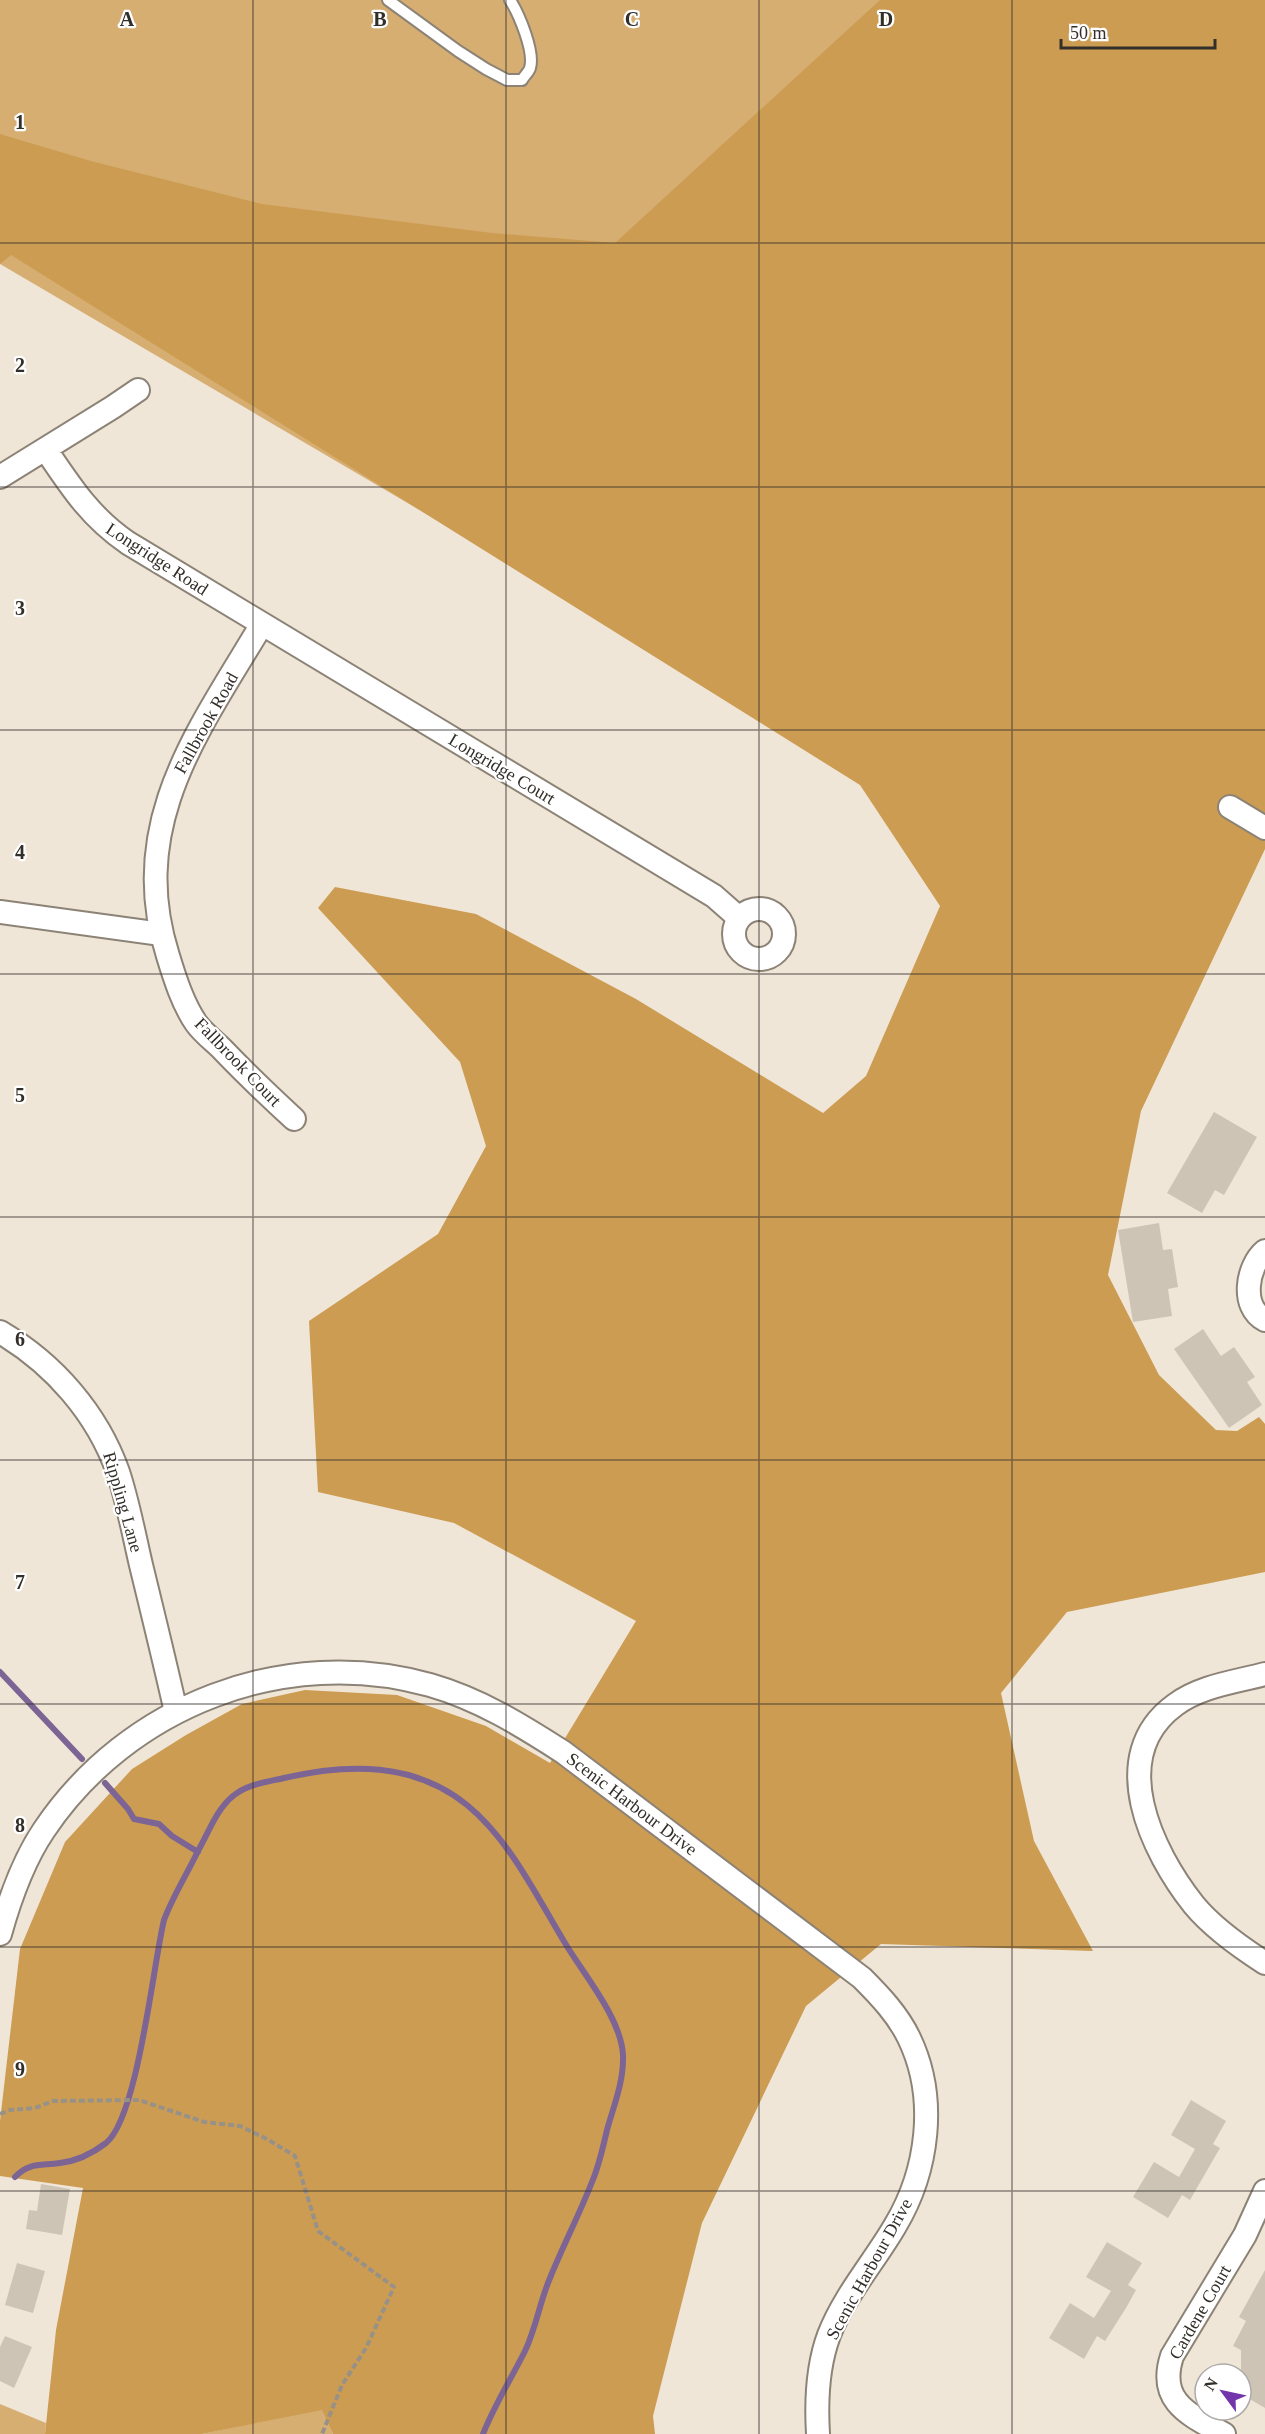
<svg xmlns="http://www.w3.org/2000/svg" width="1265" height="2434" font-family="'Times New Roman',serif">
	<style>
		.green { fill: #d7ae72 }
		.forest { fill: #cc9c52 }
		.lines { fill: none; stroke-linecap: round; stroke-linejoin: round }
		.stream { stroke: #7c6595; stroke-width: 6 }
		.building { fill: #cdc4b6 }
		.service-casing { stroke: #8c8376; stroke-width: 14 }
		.minor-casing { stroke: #8c8376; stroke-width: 26 }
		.path { stroke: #989187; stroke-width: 4; stroke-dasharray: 6 3; stroke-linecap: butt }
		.service { stroke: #fff; stroke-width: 10 }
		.minor { stroke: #fff; stroke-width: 22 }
		.grid { fill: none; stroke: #322e29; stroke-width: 1.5; stroke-opacity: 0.55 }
		.labels { text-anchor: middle; stroke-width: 4.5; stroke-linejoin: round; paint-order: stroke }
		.street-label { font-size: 18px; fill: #322e29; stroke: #fff }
		.grid-label { font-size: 20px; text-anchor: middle; font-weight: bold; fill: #322e29; stroke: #fff; stroke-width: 4.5; stroke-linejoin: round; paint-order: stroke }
	</style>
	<rect width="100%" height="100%" fill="#f0e6d8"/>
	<path class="green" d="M0 0H1265L1042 875 0 264Z
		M0 2404 46 2423 45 2434H0Z
		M322 2409 333 2434H202Z"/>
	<path class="forest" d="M880 0H1265V849L1141 1111 1108 1275 1159 1375 1216 1430 1237 1431 1259 1417 1265 1424V1572L1067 1612 1001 1693 1034 1841 1093 1951 881 1944 806 2006 702 2223 653 2416 655 2434H333L322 2410 202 2434H45L56 2330 83 2188 0 2176V2121L20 1949 65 1842 132 1769 186 1735 242 1704 305 1690 397 1695 486 1726 550 1763 636 1621 454 1523 318 1492 309 1321 438 1234 486 1146 460 1062 318 908 335 887 476 914 636 999 823 1113 866 1076 940 906 860 785 11 255 0 264V134L91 161 262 204 492 233 615 243Z"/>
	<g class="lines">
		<path class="stream" d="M0 1672 82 1759
			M105 1783 128 1809 134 1819 159 1824 172 1836 198 1852
			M15 2177C29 2162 41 2166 60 2163 77 2161 93 2153 106 2143 138 2117 153 1965 164 1920 173 1896 187 1874 198 1851 209 1832 216 1810 233 1796 247 1784 267 1782 284 1778 348 1763 414 1762 467 1805 510 1840 537 1897 565 1943 584 1975 621 2018 623 2055 624 2081 614 2105 607 2130 603 2147 599 2166 592 2182 579 2215 563 2246 550 2278 540 2301 536 2328 525 2351 511 2379 495 2404 483 2434"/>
	</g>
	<path class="building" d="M1214 1112 1257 1137 1224 1195 1215 1190 1202 1213 1167 1193Z
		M1159 1223 1163 1250 1172 1249 1178 1287 1168 1289 1172 1316 1133 1322 1118 1230Z
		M1203 1329 1221 1356 1234 1347 1255 1377 1247 1382 1262 1405 1229 1428 1174 1349Z
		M1191 2100 1226 2121 1213 2144 1220 2148 1190 2200 1182 2195 1168 2218 1133 2197 1154 2162 1179 2177 1195 2149 1171 2135Z
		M41 2184 70 2189 62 2235 26 2229 29 2210 37 2211Z
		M1107 2242 1142 2263 1128 2285 1136 2290 1126 2308 1105 2341 1097 2336 1084 2359 1049 2338 1070 2303 1094 2318 1111 2291 1086 2277Z
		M17 2263 45 2271 33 2313 5 2305Z
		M1265 2270V2408L1241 2394V2350L1233 2346 1246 2321 1239 2317Z
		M5 2336 32 2347 14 2388 0 2381V2347Z"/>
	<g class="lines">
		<g class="service-casing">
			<path id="service" d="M388 0 458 51 486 69 507 80H522C524 76 529 72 530 68 535 52 519 14 510 0"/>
		</g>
		<g class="minor-casing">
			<path id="minor" d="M46 450C71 487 90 517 128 543L714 896 739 918
				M0 477 113 407 138 390
				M262 624C198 731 126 825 168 956 175 979 183 1004 196 1023 203 1033 214 1041 222 1049 245 1073 269 1096 294 1119
				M1230 807 1265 828
				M734 934a25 25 0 1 1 50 0a25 25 0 1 1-50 0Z
				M0 912 161 934
				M1265 1251C1247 1266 1240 1307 1265 1320
				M0 1332C54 1364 97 1413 118 1472 128 1502 134 1535 141 1565 153 1614 165 1663 176 1712
				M1265 1674C1235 1682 1200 1686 1175 1705 1105 1756 1152 1852 1194 1905 1213 1928 1240 1947 1265 1963
				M0 1934C10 1898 23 1861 44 1830 127 1706 285 1644 430 1685 479 1699 521 1725 563 1752L862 1978C880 1996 898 2015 909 2038 938 2098 928 2171 895 2226 874 2262 844 2296 829 2335 817 2367 816 2401 818 2434
				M1224 2434C1190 2415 1157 2402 1172 2356L1245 2235 1265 2191"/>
		</g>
		<path class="path" d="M0 2114 10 2110 35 2108 53 2101 139 2100 204 2122 240 2126 267 2139 295 2156 318 2231 394 2287 366 2348 342 2385 322 2434"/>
		<use href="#service" class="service"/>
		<use href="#minor" class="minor"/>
	</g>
	<path class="grid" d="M253 0V2434M506 0V2434M759 0V2434M1012 0V2434M0 243H1265M0 487H1265M0 730H1265M0 974H1265M0 1217H1265M0 1460H1265M0 1704H1265M0 1947H1265M0 2191H1265"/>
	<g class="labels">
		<g class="street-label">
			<text transform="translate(157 559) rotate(33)" y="6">Longridge Road</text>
			<text transform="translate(206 723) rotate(-61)" y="6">Fallbrook Road</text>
			<text transform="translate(502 769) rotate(31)" y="6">Longridge Court</text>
			<text transform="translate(238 1062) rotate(46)" y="6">Fallbrook Court</text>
			<text transform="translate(123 1502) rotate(74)" y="6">Rippling Lane</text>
			<text transform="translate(632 1804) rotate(37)" y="6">Scenic Harbour Drive</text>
			<text transform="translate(869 2269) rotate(-61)" y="6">Scenic Harbour Drive</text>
			<text transform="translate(1200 2312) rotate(-60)" y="6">Cardene Court</text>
		</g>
	</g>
	<g class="grid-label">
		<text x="127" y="26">A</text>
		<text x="380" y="26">B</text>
		<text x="632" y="26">C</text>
		<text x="886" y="26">D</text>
		<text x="20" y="129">1</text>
		<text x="20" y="372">2</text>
		<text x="20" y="615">3</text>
		<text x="20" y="859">4</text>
		<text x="20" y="1102">5</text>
		<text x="20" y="1346">6</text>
		<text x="20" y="1589">7</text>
		<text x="20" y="1832">8</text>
		<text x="20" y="2076">9</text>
	</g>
	<g transform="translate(1223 2392) rotate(303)"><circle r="28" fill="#ffffff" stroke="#adaba9" stroke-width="1.5"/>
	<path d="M0-4.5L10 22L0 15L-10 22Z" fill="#7235aa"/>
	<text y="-9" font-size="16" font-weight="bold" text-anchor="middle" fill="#322e29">N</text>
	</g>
	<path d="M1061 39v9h154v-9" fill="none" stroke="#322e29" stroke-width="3"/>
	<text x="1070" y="39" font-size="18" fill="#322e29" stroke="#ffffff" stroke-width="4.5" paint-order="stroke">50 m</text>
</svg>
